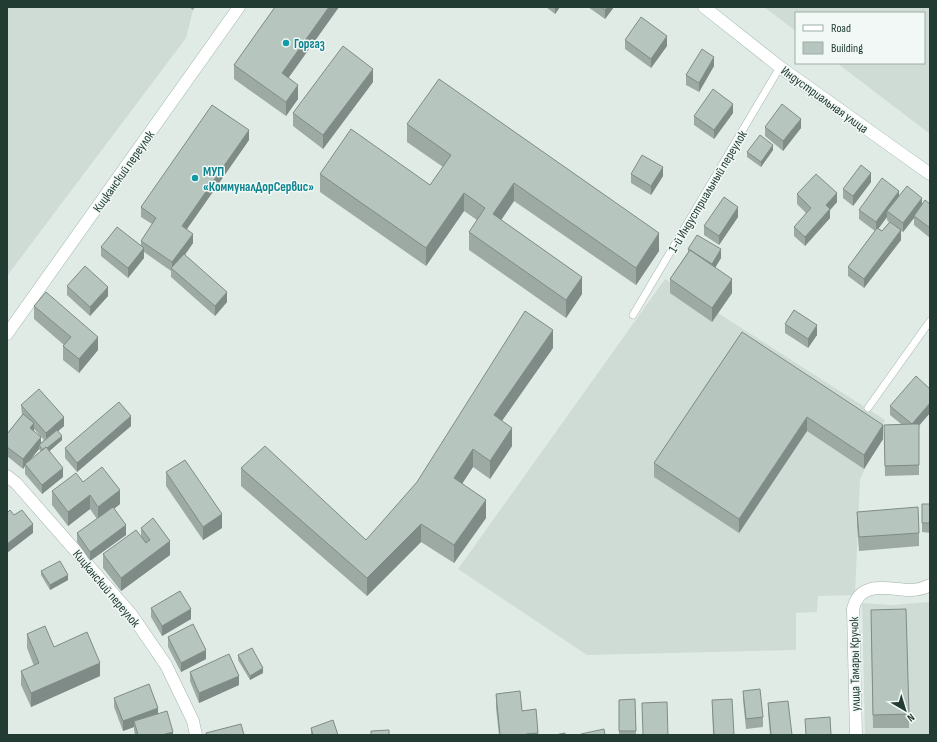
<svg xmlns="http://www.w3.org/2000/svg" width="937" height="742" font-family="'Sofia Sans Condensed',sans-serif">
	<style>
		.built { fill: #cfdbd5 }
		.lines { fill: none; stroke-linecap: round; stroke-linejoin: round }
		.service-casing { stroke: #a4b3ad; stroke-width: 8 }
		.minor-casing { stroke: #a4b3ad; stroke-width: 13 }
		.secondary-casing { stroke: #a0b7ae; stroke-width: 13 }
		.service { stroke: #fff; stroke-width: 7 }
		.minor { stroke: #fff; stroke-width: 12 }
		.secondary { stroke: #fff; stroke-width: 12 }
		.wall { fill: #9daaa4; fill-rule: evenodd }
		.shaded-wall { fill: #7f8b86 }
		.building { fill: #b6c6bf; stroke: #7f8b86 }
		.culture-dot { fill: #0f9aa8; stroke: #f1f8f5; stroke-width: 1.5 }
		.labels { text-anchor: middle; stroke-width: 3; stroke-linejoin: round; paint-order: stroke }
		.culture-label { font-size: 13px; font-weight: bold; fill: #0d838f; stroke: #f1f8f5; text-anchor: start }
		.street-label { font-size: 13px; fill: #223c34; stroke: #f1f8f5 }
	</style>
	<rect width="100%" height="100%" fill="#e1ebe6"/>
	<path class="built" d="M7 7H195L193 10 186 38 7 276Z
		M764 7H930V134L837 63H924V13H796V31Z
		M665 279 885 420 860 480 855 595 818 596 817 612 796 613V650L587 655 458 569Z
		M930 602V735H865L862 603 892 605Z"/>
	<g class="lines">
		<g class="service-casing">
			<path id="service" d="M633 315 780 67
				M868 408 930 321"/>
		</g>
		<g class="minor-casing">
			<path id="minor" d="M7 476 16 483 131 614 166 665 193 721 196 735
				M856 735 853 609C860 580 887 589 909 590 917 590 923 589 930 585"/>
		</g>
		<g class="secondary-casing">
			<path id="secondary" d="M704 7 780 67 930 174
				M7 334 239 7"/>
		</g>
		<use href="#service" class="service"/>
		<use href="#minor" class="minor"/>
		<use href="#secondary" class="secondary"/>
	</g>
	<path class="wall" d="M189 7H195L193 10Z
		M275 7H339L288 78 298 99 286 116 234 79V65Z
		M546 7H560L555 14Z
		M588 7H614L605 19Z
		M625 40 667 46 651 68 625 49Z
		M714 66 699 92 686 85V75Z
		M373 82 323 149 293 126V113Z
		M733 113 714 139 694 125V116Z
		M407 124 659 251 636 285 514 201 501 220 582 294 566 318 469 250V232L477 220 464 211 426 266 320 192V174L430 185 443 167 407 142Z
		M765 127 801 128 783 151 765 136Z
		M249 140 187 229 193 243 185 255 227 302 215 316 171 277V271L144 252V258L128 278 101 256V247L141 246V241L152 224 141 217V207Z
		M773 150 761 167 747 157V152Z
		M631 174 663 176 651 195 631 183Z
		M871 182 853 206 843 198V189Z
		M797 194 837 202 830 210V218L805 246 794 236V227L806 213 797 204Z
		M899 195 922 204H930V238L914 225V218L903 232 901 231V240L864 288 848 276V267L875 231 859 219V210ZM887 217V220L889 222 882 231 878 228Z
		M738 217 719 245 704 235V226Z
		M688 249 721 258 715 267 732 293 712 322 670 293V279L688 252Z
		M67 286 108 296 90 316 67 295Z
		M34 306 98 350 79 373 63 360V346L64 345 34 319Z
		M785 324 817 335 808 348 785 333Z
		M742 332 883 439 864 469 807 431 739 533 654 477V463Z
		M553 348 502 421 512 446 490 479 473 467 462 484 486 518 454 563 421 542 367 596 241 486V468L366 540Z
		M21 405 64 426 58 431 62 440 49 451 63 477 42 494 25 474V466L23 469 7 456V434L22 415ZM34 429 44 440 41 443 34 431ZM39 449 41 452 29 461Z
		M890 406 930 413 919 426V475L885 476 884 425 901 424 890 415Z
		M131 426 77 472 65 458V448Z
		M166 472 222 528 203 540 166 486Z
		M83 482 120 504 114 509 126 535 90 561 77 542V533L97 519 90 509 68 526 52 505V491Z
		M922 504H930V533L922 532Z
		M857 512 919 533V546L859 551 857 525Z
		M141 528 170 555 121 591 103 568V554L141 537Z
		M41 571 68 580 50 590 41 575Z
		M151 608 191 619 162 636 151 617Z
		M871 624 909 714V728H873Z
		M27 634 54 647 100 676 31 707 21 685V671L34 666 27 648Z
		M168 637 206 659 181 672 168 647Z
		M238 655 263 673 250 680 238 660Z
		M190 672 239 685 199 703 190 681Z
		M743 691 763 717V727L746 729 743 700Z
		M496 694 522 711 536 709 538 735H499L496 708Z
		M114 698 158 713 173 735H135L134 730V727L123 731 114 707Z
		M635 699 636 735H619V700Z
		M712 700 734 735H713Z
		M768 703 792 735H770L768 712Z
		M311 728 338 735H311Z"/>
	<path class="shaded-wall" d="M329 7H339L282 87V73Z
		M555 7H560L555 14Z
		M607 7H614L605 19V10Z
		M667 36V46L651 68V59Z
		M714 57V66L699 92V83Z
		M373 69V82L323 149V135Z
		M298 85V99L286 116V102Z
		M733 104V113L714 139V130Z
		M801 119V128L783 151V141Z
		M249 130V140L182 236V226Z
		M773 145V150L761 167V162Z
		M663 167V176L651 195V186Z
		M871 173V182L853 206V196Z
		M514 183V201L493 232V214Z
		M899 191V201L887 211V217L876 232V222Z
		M464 193V211L426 266V248Z
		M837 193V202L830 210V218L805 246V237L826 205Z
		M922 198V207L914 216V218L903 232V223Z
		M738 207V217L719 245V236Z
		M901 230V240L864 288V279Z
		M659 233V251L636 285V268Z
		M193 234V243L174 270 172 269V262Z
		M144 248V258L128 278V268Z
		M721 249V258L712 273V264Z
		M582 277V294L566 318V300Z
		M732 279V293L712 322V308Z
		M108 287V296L90 316V307Z
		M227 292V302L215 316V306Z
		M817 325V335L808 348V339Z
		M553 330V348L494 432V415Z
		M98 337V350L79 373V359Z
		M930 403V413L912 433V424Z
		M131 416V426L77 472V463Z
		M64 417V426L46 442V433Z
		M807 417V431L739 533V519Z
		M34 423V433L30 428Z
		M883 425V439L864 469V455Z
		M512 428V446L490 479V461Z
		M62 436V440L44 456V451Z
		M41 437V446L39 445V449L26 465 25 464V466L23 469V459Z
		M473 449V467L454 496V478Z
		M63 468V477L42 494V485Z
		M120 490V504L98 521V507Z
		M90 495V509L68 526V512Z
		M486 500V518L454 563V545Z
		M222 514V528L203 540V527Z
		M33 524V533L7 553V544Z
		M421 524V542L367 596V578Z
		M126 525V535L90 561V552Z
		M170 541V555L121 591V578Z
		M68 575V580L50 590V585Z
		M191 609V619L162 636V626Z
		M206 650V659L181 672V663Z
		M100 663V676L31 707V693Z
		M263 668V673L250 680V676Z
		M239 676V685L199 703V693Z
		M158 708V717L134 721V727L123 731V721Z
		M173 732V735H162Z"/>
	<path class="building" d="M275 7H329L282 73 298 85 286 102 234 65Z
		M601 7H607L605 10Z
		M641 17 667 36 651 59 625 40Z
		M343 46 373 69 323 135 293 113Z
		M702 49 714 57 699 83 686 75Z
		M439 79 659 233 636 268 514 183 493 214 582 277 566 300 469 232 485 208 464 193 426 248 320 174 351 129 430 185 451 155 407 124Z
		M713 89 733 104 714 130 694 116Z
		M782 104 801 119 783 141 765 127Z
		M212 105 249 130 182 226 193 234 172 262 141 241 156 218 141 207Z
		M760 135 773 145 761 162 747 152Z
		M642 155 663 167 651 186 631 174Z
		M861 165 871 173 853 196 843 189Z
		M816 174 837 193 826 205 830 209 805 237 794 227 811 208 797 194Z
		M882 178 899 191 876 222 859 210Z
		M907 186 922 198 903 223 887 211Z
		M724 197 738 207 719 236 704 226Z
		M925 200 930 204V228L914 216Z
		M890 222 901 230 864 279 848 267 877 228 882 231Z
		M117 227 144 248 128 268 101 247Z
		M697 235 721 249 712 264 690 250 688 249Z
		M690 250 732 279 712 308 670 279Z
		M184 254 227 292 215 306 171 268Z
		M85 266 108 287 90 307 67 286Z
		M46 292 98 337 79 359 63 346 71 337 34 306Z
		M794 310 817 325 808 339 785 324Z
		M525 311 553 330 494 415 512 428 490 461 473 449 454 478 486 500 454 545 421 524 367 578 241 468 265 446 366 540 417 482Z
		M742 332 883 425 864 455 807 417 739 519 654 463Z
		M916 376 930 389V403L912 424H919V465L885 466 884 425 912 424 890 406Z
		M39 389 64 417 46 433 21 405Z
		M119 402 131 416 77 463 65 448Z
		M23 414 34 423 30 428 41 437 23 459 7 447V434Z
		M57 430 62 436 47 448 46 447 43 450 39 445Z
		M46 447 63 468 42 485 25 464Z
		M185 460 222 514 203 527 166 472Z
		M102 467 120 490 98 507 90 495 68 512 52 491 76 473 83 482Z
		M922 504H930V523H922Z
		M113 507 126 525 90 552 77 533Z
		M918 507 919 533 859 537 857 512Z
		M10 510 14 515 22 510 33 524 7 544V513Z
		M153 518 170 541 121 578 103 554 136 530 146 543 150 540 141 528Z
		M60 561 68 575 50 585 41 571Z
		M180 591 191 609 162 626 151 608Z
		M906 609 909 714 873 715 871 610Z
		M193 624 206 650 181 663 168 637Z
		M45 626 54 647 87 632 100 663 31 693 21 671 39 663 27 634Z
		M252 648 263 668 250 676 238 655Z
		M229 654 239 676 199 693 190 672Z
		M149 684 158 708 123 721 114 698Z
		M760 689 763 717 746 719 743 691Z
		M520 691 522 711 536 709 538 733 526 734V735H500L496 694Z
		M635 699 636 731H619V700Z
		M732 699 734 735H714L712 700Z
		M788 701 792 735H771L768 703Z
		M667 702 668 735H643L642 703Z
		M167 711 173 732 162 735H138L134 721Z
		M830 717 831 735H806L805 719Z
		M333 720 338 735H313L311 728Z
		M241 724 244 735H206V733Z
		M604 729 605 735H581V734Z
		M389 730V735H371V731Z
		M565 733V735H555Z"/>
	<g class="culture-dot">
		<circle cx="286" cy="43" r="4"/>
		<circle cx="195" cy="178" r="4"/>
	</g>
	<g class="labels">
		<g class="culture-label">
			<text x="294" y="48">Горгаз</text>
			<text x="203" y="176">МУП<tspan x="203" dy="15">«КоммуналДорСервис»</tspan></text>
		</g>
		<g class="street-label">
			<text transform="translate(825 99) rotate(36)" y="5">Индустриальная улица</text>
			<text transform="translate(123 171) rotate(-55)" y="5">Кицканский переулок</text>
			<text transform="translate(707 191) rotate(-59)" y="5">1-й Индустриальный переулок</text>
			<text transform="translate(107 588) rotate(50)" y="5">Кицканский переулок</text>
			<text transform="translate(854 664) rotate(-91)" y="5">улица Тамары Кручок</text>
		</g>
	</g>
	<rect width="937" height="742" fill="none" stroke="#223c34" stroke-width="16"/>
	<rect x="795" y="12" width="130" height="52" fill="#f1f8f5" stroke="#9eada8"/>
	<rect x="803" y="25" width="20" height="6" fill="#ffffff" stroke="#9eada8"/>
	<text x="831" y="32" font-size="12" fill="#223c34">Road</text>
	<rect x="803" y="42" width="20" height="12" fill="#b6c6bf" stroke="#9eada8"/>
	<text x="831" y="52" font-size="12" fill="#223c34">Building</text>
	<g transform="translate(905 710) rotate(142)" stroke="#f1f8f5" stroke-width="3" paint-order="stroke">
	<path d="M0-3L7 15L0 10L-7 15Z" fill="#223c34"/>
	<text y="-6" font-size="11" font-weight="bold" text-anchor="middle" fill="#223c34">N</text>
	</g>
</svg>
